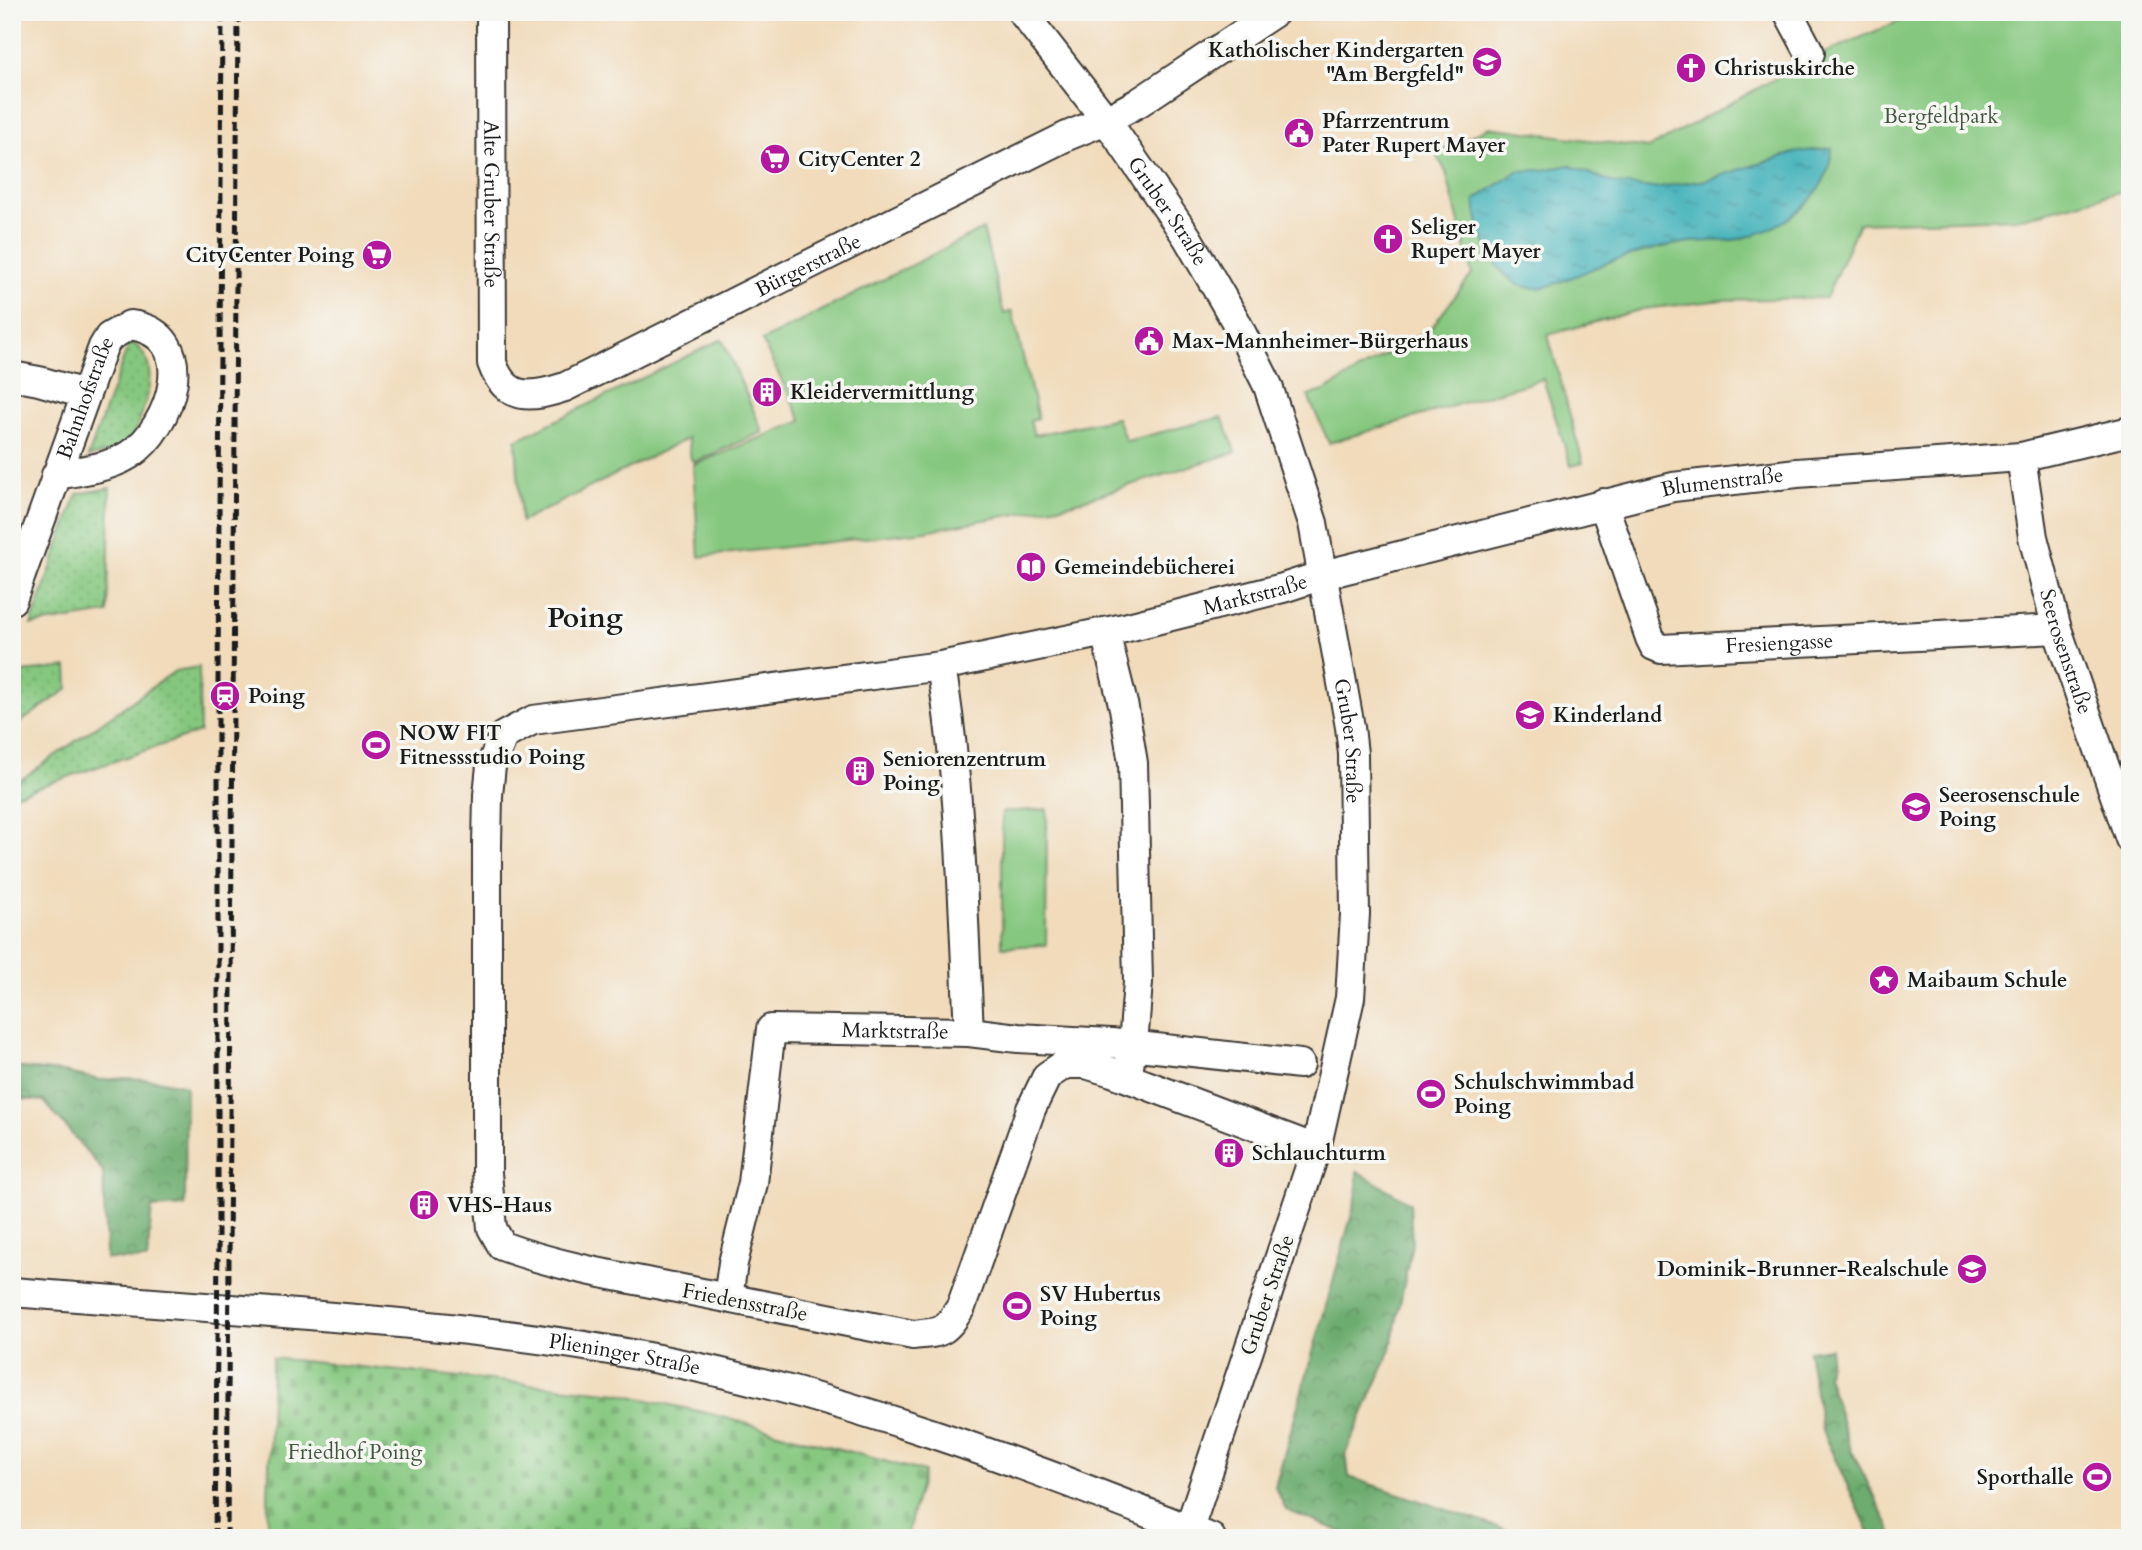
<svg xmlns="http://www.w3.org/2000/svg" width="2142" height="1550" font-family="Cardo,serif">
	<style>
		.grass { fill: url(#grass-dots); stroke: #50724e; stroke-width: 2 }
		.forest { fill: url(#forest-crowns); stroke: #446445; stroke-width: 2 }
		.cemetery { fill: url(#cemetery-stones); stroke: #50724e; stroke-width: 2 }
		.park { fill: #85c77f; stroke: #50724e; stroke-width: 2 }
		.water { fill: url(#water-ripples); stroke: #2f676b; stroke-width: 2 }
		.lines { fill: none; stroke-linecap: round; stroke-linejoin: round }
		.minor-casing { stroke: #3c3934; stroke-width: 32 }
		.minor { stroke: #fff; stroke-width: 28 }
		.rail { stroke: #1c1c1c; stroke-width: 5; stroke-dasharray: 10 5; stroke-linecap: butt }
		.labels { text-anchor: middle; stroke-width: 7; stroke-linejoin: round; paint-order: stroke }
		.poi-label { font-size: 21px; font-weight: bold; fill: #1c1c1c; stroke: #f6f6f2; text-anchor: start }
		.park-label { font-size: 21px; fill: #41583f; stroke: #f6f6f2 }
		.street-label { font-size: 21px; fill: #1c1c1c; stroke: #f6f6f2 }
		.district-label { font-size: 28px; font-weight: bold; fill: #1c1c1c; stroke: #f6f6f2 }
	</style>
	<defs>
		<pattern id="grass-dots" width="8" height="8" patternUnits="userSpaceOnUse" patternTransform="scale(1.75)"><rect width="8" height="8" fill="#85c77f"/><path d="M2 2h.1M6 6h.1" fill="none" stroke="#72aa6d" stroke-width="1.8" stroke-linecap="round"/></pattern>
		<pattern id="forest-crowns" width="20" height="18" patternUnits="userSpaceOnUse" patternTransform="scale(1.75)"><rect width="20" height="18" fill="#6cac6e"/><path d="M2 6a3 3 0 1 1 6 0M12 15a3 3 0 1 1 6 0" fill="none" stroke="#588b5a"/></pattern>
		<pattern id="cemetery-stones" width="16" height="16" patternUnits="userSpaceOnUse" patternTransform="scale(1.75)"><rect width="16" height="16" fill="#85c77f"/><path d="M2 7V4a2 2 0 0 1 4 0v3zM10 15v-3a2 2 0 0 1 4 0v3z" fill="#72aa6d"/></pattern>
		<pattern id="water-ripples" width="26" height="14" patternUnits="userSpaceOnUse" patternTransform="scale(1.75)"><rect width="26" height="14" fill="#42b2ba"/><path d="M2 4q2-2 4 0t4 0M15 11q2-2 4 0t4 0" fill="none" stroke="#369096"/></pattern>
	</defs>
	<rect width="100%" height="100%" fill="#f6f6f2"/>
	<filter id="ink" filterUnits="userSpaceOnUse"><feTurbulence type="fractalNoise" baseFrequency=".0143" numOctaves="2"/><feDisplacementMap in="SourceGraphic" scale="14" xChannelSelector="R" yChannelSelector="G"/><feConvolveMatrix kernelMatrix="1 2 1 2 8 2 1 2 1" color-interpolation-filters="sRGB"/></filter>
	<filter id="wash" filterUnits="userSpaceOnUse"><feTurbulence type="fractalNoise" baseFrequency=".00686" numOctaves="4" result="noise"/><feDisplacementMap in="SourceGraphic" scale="28" xChannelSelector="R" yChannelSelector="G"/><feGaussianBlur stdDeviation="1.57" result="paint"/><feColorMatrix in="noise" values="0 0 0 0 0 0 0 0 0 0 0 0 0 0 0 0 0 1.4 0 .05"/><feComposite in="paint" operator="in"/></filter>
	<g filter="url(#wash)">
		<rect width="100%" height="100%" fill="#f1dbbb"/>
		<path class="grass" d="M130 341C160 359 149 395 139 422 136 428 134 437 129 442 118 452 102 454 88 457Z
			M110 488 108 613 31 625 77 494Z
			M67 667 68 689 12 728 14 673Z
			M199 667 200 732 12 796V786L175 671Z"/>
		<path class="forest" d="M12 1067 63 1072 101 1080 125 1078 158 1080 186 1086 185 1206 152 1208 147 1260 106 1259 103 1171 44 1101 12 1098Z
			M1357 1171 1410 1203 1412 1244 1391 1349 1346 1453 1349 1477 1530 1538H1357L1286 1510 1275 1487 1351 1217 1357 1193Z
			M1831 1348 1827 1375 1848 1443 1895 1538H1872L1822 1431 1808 1351Z"/>
		<path class="cemetery" d="M272 1358 618 1393 715 1415 924 1472 906 1538H267Z"/>
		<path class="park" d="M1920 12H2130V189L2022 218 1859 223 1826 298 1723 300 1643 309 1548 335 1583 463 1571 466 1543 379 1329 443 1308 396 1324 391 1431 328 1472 274 1446 172 1436 153 1489 127 1649 148 1813 58Z
			M983 229 1004 314 1012 311 1038 418 1030 421 1034 435 1117 418 1126 441 1222 417 1236 452 1070 504 925 531 699 557 693 465 802 421 762 341Z
			M722 339 763 432 694 462 691 459 688 438 521 522 516 440Z
			M1047 809 1046 945 1002 947V812Z"/>
		<path class="water" d="M1832 148C1831 155 1830 163 1828 169 1816 207 1776 231 1739 239 1723 242 1707 240 1691 242 1666 245 1642 252 1618 259 1596 265 1552 290 1532 288 1496 285 1477 231 1475 200L1518 171 1544 170 1569 165 1616 184 1653 188 1706 180 1797 152Z"/>
	</g>
	<g filter="url(#ink)">
		<g class="lines">
			<g class="minor-casing">
				<g id="minor">
					<path id="s1" d="M491 12 492 363C506 402 531 398 565 387L896 221 1067 136 1106 120 1138 103 1275 12"/>
					<path id="s2" d="M1022 12 1106 120 1187 237 1235 320 1268 386 1313 523 1350 727 1353 754 1355 914 1350 998 1316 1149 1186 1538"/>
					<path d="M1788 12 1810 53"/>
					<path d="M12 376 39 381 85 394"/>
					<path id="s3" d="M2021 457 2033 537 2057 629 2130 839"/>
					<path id="s4" d="M1603 503 1650 638 1654 646 1661 649 2057 629"/>
					<path id="s5" d="M12 600 103 347 109 337 130 325C202 334 172 428 129 455 108 468 80 471 56 475"/>
					<path d="M1105 632 1124 708 1133 763 1138 982 1133 1045 1127 1077"/>
					<path d="M969 1032 1018 1038 1111 1043 1300 1064"/>
					<path id="s6" d="M1316 1149 1112 1072 1086 1064H1065L1047 1076 1031 1109 961 1307C944 1333 944 1332 913 1335 833 1319 753 1303 672 1287 615 1276 557 1266 502 1246L492 1228 487 1173V845L488 795 491 766 503 736 533 720 941 666 1124 628 1283 588 1323 575 1673 487 1797 473 2021 457 2130 431"/>
					<path id="s7" d="M12 1292C99 1298 185 1305 271 1312 401 1322 531 1334 658 1359 849 1397 1031 1466 1211 1538"/>
					<path id="s8" d="M728 1298 733 1263 753 1183 771 1029 969 1032C963 909 961 787 941 666"/>
				</g>
			</g>
			<use href="#minor" class="minor"/>
			<path class="rail" d="M215 1538 218 1246V685L222 12
				M227 1538 238 12"/>
		</g>
	</g>
	<defs>
		<g id="school-disc" transform="scale(1.575)"><circle r="9.5" fill="#b5179e" stroke="#f6f6f2"/><path d="M0-5L7-2L0 1L-7-2ZM-4 1L0 2.5L4 1V4Q0 6-4 4Z" fill="#fff"/></g>
		<g id="church-disc" transform="scale(1.575)"><circle r="9.5" fill="#b5179e" stroke="#f6f6f2"/><path d="M-1.2-6h2.4v3.5h3.3v2.4h-3.3V6h-2.4V-.1h-3.3v-2.4h3.3Z" fill="#fff"/></g>
		<g id="civic-disc" transform="scale(1.575)"><circle r="9.5" fill="#b5179e" stroke="#f6f6f2"/><path d="M-.6-6.5H3V-4.5H.6V-3L4-1V1h2V6H-6V1h2V-1L-.6-3ZM-1.2 2.5V6h2.4V2.5Z" fill="#fff"/></g>
		<g id="supermarket-disc" transform="scale(1.575)"><circle r="9.5" fill="#b5179e" stroke="#f6f6f2"/><path d="M-6-5.5h2.5l.6 2H6L4.5 2H-2.5L-4.4-4H-6ZM-1.5 3.2a1.3 1.3 0 1 0 .1 0ZM3 3.2a1.3 1.3 0 1 0 .1 0Z" fill="#fff"/></g>
		<g id="building-disc" transform="scale(1.575)"><circle r="9.5" fill="#b5179e" stroke="#f6f6f2"/><path d="M-4-6H4V6H1V3H-1V6H-4ZM-2.5-4.3h1.7v1.8h-1.7ZM.8-4.3h1.7v1.8H.8ZM-2.5-1h1.7V.8h-1.7ZM.8-1h1.7V.8H.8Z" fill="#fff"/></g>
		<g id="library-disc" transform="scale(1.575)"><circle r="9.5" fill="#b5179e" stroke="#f6f6f2"/><path d="M-6-4Q-3-5.5-.7-3.5V5Q-3 3-6 4ZM6-4Q3-5.5 .7-3.5V5Q3 3 6 4Z" fill="#fff"/></g>
		<g id="station-disc" transform="scale(1.575)"><circle r="9.5" fill="#b5179e" stroke="#f6f6f2"/><path d="M-3-6H3Q5-6 5-4V2Q5 4 3 4L4.5 6H3L1.5 4h-3L-3 6H-4.5L-3 4Q-5 4-5 2V-4Q-5-6-3-6ZM-3.5-4v3h7v-3ZM-3.5 1v1.5H-2V1ZM2 1v1.5H3.5V1Z" fill="#fff"/></g>
		<g id="stadium-disc" transform="scale(1.575)"><circle r="9.5" fill="#b5179e" stroke="#f6f6f2"/><path d="M0-5a6.5 5 0 1 0 0 10a6.5 5 0 1 0 0-10ZM-3.5-1.8h7v3.6h-7Z" fill="#fff"/></g>
		<g id="sight-disc" transform="scale(1.575)"><circle r="9.5" fill="#b5179e" stroke="#f6f6f2"/><path d="M0-6L1.8-2.2L6-1.7L2.9 1.2L3.7 5.4L0 3.3L-3.7 5.4L-2.9 1.2L-6-1.7L-1.8-2.2Z" fill="#fff"/></g>
	</defs>
	<g fill-rule="evenodd">
		<use href="#school-disc" x="1487" y="62"/>
		<use href="#church-disc" x="1691" y="68"/>
		<use href="#civic-disc" x="1299" y="133"/>
		<use href="#supermarket-disc" x="775" y="159"/>
		<use href="#church-disc" x="1388" y="239"/>
		<use href="#supermarket-disc" x="377" y="255"/>
		<use href="#civic-disc" x="1149" y="341"/>
		<use href="#building-disc" x="767" y="392"/>
		<use href="#library-disc" x="1031" y="567"/>
		<use href="#station-disc" x="225" y="696"/>
		<use href="#school-disc" x="1530" y="715"/>
		<use href="#stadium-disc" x="376" y="745"/>
		<use href="#building-disc" x="860" y="771"/>
		<use href="#school-disc" x="1916" y="807"/>
		<use href="#sight-disc" x="1884" y="980"/>
		<use href="#stadium-disc" x="1431" y="1094"/>
		<use href="#building-disc" x="1229" y="1153"/>
		<use href="#building-disc" x="424" y="1205"/>
		<use href="#school-disc" x="1972" y="1269"/>
		<use href="#stadium-disc" x="1017" y="1306"/>
		<use href="#stadium-disc" x="2097" y="1477"/>
	</g>
	<g class="labels">
		<g class="poi-label">
			<text x="1464" y="57" text-anchor="end">Katholischer Kindergarten<tspan x="1464" dy="24">"Am Bergfeld"</tspan></text>
			<text x="1714" y="75">Christuskirche</text>
			<text x="1322" y="128">Pfarrzentrum<tspan x="1322" dy="24">Pater Rupert Mayer</tspan></text>
			<text x="798" y="166">CityCenter 2</text>
			<text x="1411" y="234">Seliger<tspan x="1411" dy="24">Rupert Mayer</tspan></text>
			<text x="354" y="262" text-anchor="end">CityCenter Poing</text>
			<text x="1172" y="348">Max-Mannheimer-Bürgerhaus</text>
			<text x="790" y="399">Kleidervermittlung</text>
			<text x="1054" y="574">Gemeindebücherei</text>
			<text x="248" y="703">Poing</text>
			<text x="1553" y="722">Kinderland</text>
			<text x="399" y="740">NOW FIT<tspan x="399" dy="24">Fitnessstudio Poing</tspan></text>
			<text x="883" y="766">Seniorenzentrum<tspan x="883" dy="24">Poing</tspan></text>
			<text x="1939" y="802">Seerosenschule<tspan x="1939" dy="24">Poing</tspan></text>
			<text x="1907" y="987">Maibaum Schule</text>
			<text x="1454" y="1089">Schulschwimmbad<tspan x="1454" dy="24">Poing</tspan></text>
			<text x="1252" y="1160">Schlauchturm</text>
			<text x="447" y="1212">VHS-Haus</text>
			<text x="1949" y="1276" text-anchor="end">Dominik-Brunner-Realschule</text>
			<text x="1040" y="1301">SV Hubertus<tspan x="1040" dy="24">Poing</tspan></text>
			<text x="2074" y="1484" text-anchor="end">Sporthalle</text>
		</g>
		<g class="park-label">
			<text x="1941" y="123">Bergfeldpark</text>
			<text x="355" y="1459">Friedhof Poing</text>
		</g>
		<g class="street-label">
			<text dy="7" stroke="none"><textPath href="#s1" startOffset="192">Alte Gruber Straße</textPath></text>
			<text dy="7" stroke="none"><textPath href="#s2" startOffset="247">Gruber Straße</textPath></text>
			<text dy="7" stroke="none"><textPath href="#s1" startOffset="712">Bürgerstraße</textPath></text>
			<text dy="7" stroke="none"><textPath href="#s5" startOffset="215">Bahnhofstraße</textPath></text>
			<text dy="7" stroke="none"><textPath href="#s6" startOffset="2779">Blumenstraße</textPath></text>
			<text dy="7" stroke="none"><textPath href="#s6" startOffset="2298">Marktstraße</textPath></text>
			<text dy="7" stroke="none"><textPath href="#s4" startOffset="278">Fresiengasse</textPath></text>
			<text dy="7" stroke="none"><textPath href="#s3" startOffset="200">Seerosenstraße</textPath></text>
			<text dy="7" stroke="none"><textPath href="#s2" startOffset="814">Gruber Straße</textPath></text>
			<text dy="7" stroke="none"><textPath href="#s8" startOffset="397">Marktstraße</textPath></text>
			<text transform="translate(1267 1295) rotate(-71)" y="7">Gruber Straße</text>
			<text transform="translate(745 1302) rotate(11)" y="7">Friedensstraße</text>
			<text dy="7" stroke="none"><textPath href="#s7" startOffset="616">Plieninger Straße</textPath></text>
		</g>
		<g class="district-label">
			<text x="585" y="627">Poing</text>
		</g>
	</g>
	<rect width="2142" height="1550" fill="none" stroke="#f6f6f2" stroke-width="42"/>
</svg>
